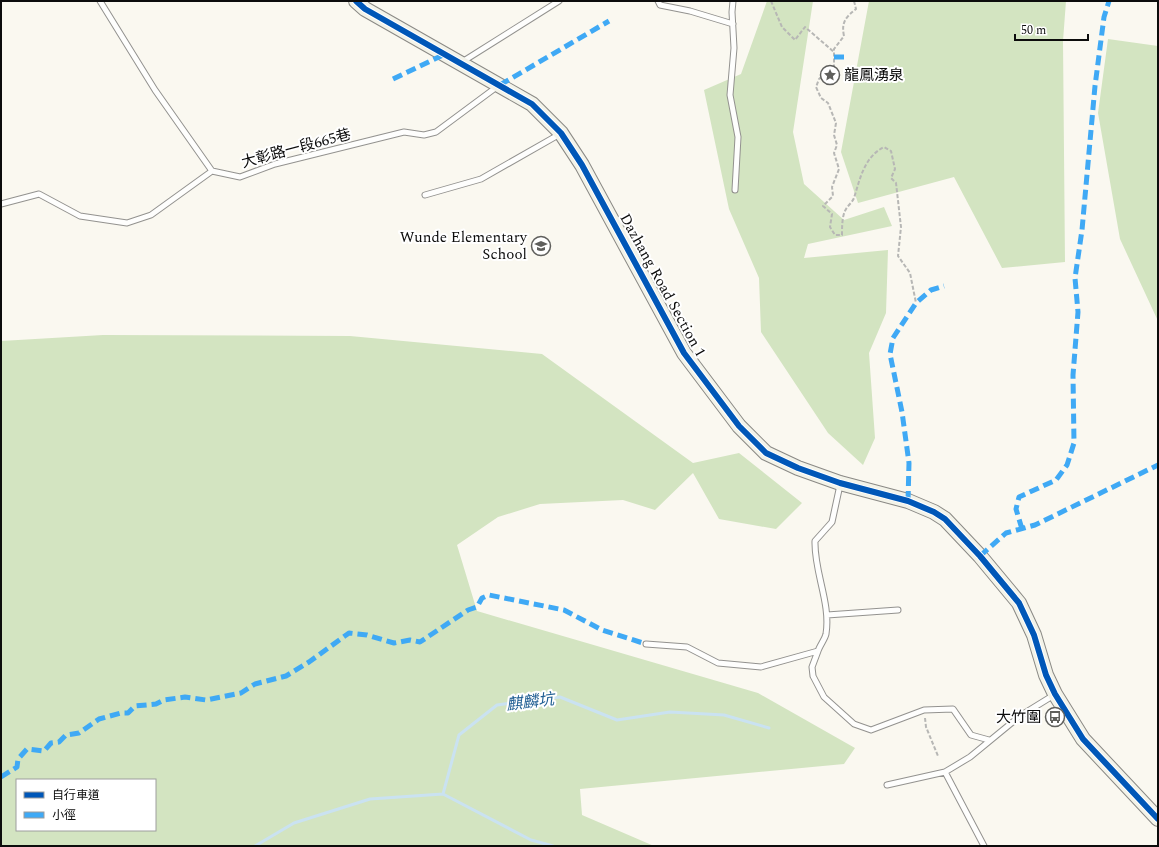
<svg xmlns="http://www.w3.org/2000/svg" width="1159" height="847" font-family="Spectral,'Noto Sans TC',serif">
	<style>
		.forest { fill: #d3e4c1; fill-rule: evenodd }
		.lines { fill: none; stroke-linecap: round; stroke-linejoin: round }
		.stream { stroke: #cae2f1; stroke-width: 3 }
		.service-casing { stroke: #93928f; stroke-width: 7 }
		.secondary-casing { stroke: #8a8985; stroke-width: 16 }
		.path { stroke: #b7b7b5; stroke-width: 2; stroke-dasharray: 4 2; stroke-linecap: butt }
		.service { stroke: #fefefd; stroke-width: 5 }
		.secondary { stroke: #f3f3e9; stroke-width: 14 }
		.quiet { stroke: #3fa9f5; stroke-width: 5; stroke-dasharray: 10 5; stroke-linecap: butt }
		.cycleway-casing { stroke: #fff; stroke-width: 8 }
		.cycleway { stroke: #0057b8; stroke-width: 6 }
		.labels { text-anchor: middle; stroke-width: 4; stroke-linejoin: round; paint-order: stroke }
		.poi-label { font-size: 15px; fill: #0c0c0c; stroke: #fff; text-anchor: end }
		.street-label { font-size: 15px; fill: #0c0c0c; stroke: #fff }
		.water-label { font-size: 16px; font-style: italic; fill: #205e93; stroke: #fff }
	</style>
	<rect width="100%" height="100%" fill="#faf8f0"/>
	<path class="forest" d="M767 1H813L793 132 804 184 844 220 884 207 892 226 808 244 804 258 888 250 886 313 869 353 875 438 863 465 828 433 761 332 759 278 729 209 704 90 741 74Z
		M869 1H1066L1063 41 1065 262 1002 268 954 177 858 203 841 152Z
		M1108 39 1158 46V321L1120 239 1098 113Z
		M103 335 350 336 542 354 693 463 739 453 802 503 776 529 719 519 693 473 655 510 623 500 540 504 498 517 457 545 477 611 758 693 855 748 844 764 580 789 582 815 654 846H1V341ZM17 780H155V830H17Z"/>
	<g class="lines">
		<path class="stream" d="M443 794 531 840 553 846
			M255 846 294 823 370 799 443 794 459 735 497 705 560 697 617 720 670 712 724 715 769 728"/>
		<g class="service-casing">
			<path id="service" d="M100 1 155 90 212 171 240 177 275 164 404 132 424 135 436 132 498 86
				M658 1 660 5 690 11 733 24
				M733 1 732 12 734 48 730 95 738 137 735 190
				M462 62 559 1
				M425 195 481 179 560 134
				M1 204 39 194 80 216 127 223 151 215 212 171
				M827 615 898 610
				M646 644 687 647 718 663 761 667 818 651C820 645 825 639 826 634 831 603 814 572 815 541L832 522 840 485
				M818 651 812 667 813 676 824 697 854 724 871 730 924 710 953 709 971 735 989 740
				M945 772 984 846
				M887 785 945 772 970 757 1020 716 1054 695"/>
		</g>
		<g class="secondary-casing">
			<path id="secondary" d="M356 1 365 9 532 104 561 133 582 165 684 353 739 426 766 453 798 468 840 483 908 501 934 512 945 519 980 556 1019 603 1034 635 1046 675 1055 694 1083 739 1158 819"/>
		</g>
		<path class="path" d="M771 1 782 27 795 40 805 27 834 52
			M854 1 856 9C846 17 841 22 844 36L834 49V66L819 79 816 87 821 98 828 103 836 123 834 135 837 145 834 153 839 169 832 187 833 196 823 206 832 214 830 227 835 235H842C842 228 842 217 845 211 847 206 852 203 854 198 860 179 864 157 884 147L891 151 895 169 891 178 896 183 901 227 898 256 910 273 916 303
			M925 718 926 727 938 756"/>
		<use href="#service" class="service"/>
		<use href="#secondary" class="secondary"/>
		<path class="quiet" d="M834 57H847
			M393 79 445 54
			M500 85 609 21
			M908 501 909 463 902 412 890 354 893 338 916 303 931 290 944 286
			M1022 529 1016 509 1019 497 1056 480 1067 465 1074 443 1073 375 1078 312 1075 278 1082 230 1095 86 1104 17 1109 1
			M980 556 1006 533 1035 525 1158 465
			M1 777 17 767 18 759 27 749 44 751 51 743 59 742 66 735 79 733 99 719 121 713H128L135 706 156 704 164 700 185 697 206 700 241 693 255 684 286 676 309 662 349 633 367 635 394 643 410 640 420 642 468 610 477 607 482 598 489 595 564 610 602 630 646 644"/>
		<g class="cycleway-casing">
			<path id="cycleway" d="M356 1 365 9 532 104 561 133 582 165 684 353 739 426 766 453 798 468 840 483 908 501 934 512 945 519 980 556 1019 603 1034 635 1046 675 1055 694 1083 739 1158 819"/>
		</g>
		<use href="#cycleway" class="cycleway"/>
	</g>
	<defs>
		<g id="sight-ring" transform="scale(1)"><circle r="9.5" fill="#fff" stroke="#5f5f5c" stroke-width="1.5"/><path d="M0-6L1.8-2.2L6-1.7L2.9 1.2L3.7 5.4L0 3.3L-3.7 5.4L-2.9 1.2L-6-1.7L-1.8-2.2Z" fill="#5f5f5c"/></g>
		<g id="school-ring" transform="scale(1)"><circle r="9.5" fill="#fff" stroke="#5f5f5c" stroke-width="1.5"/><path d="M0-5L7-2L0 1L-7-2ZM-4 1L0 2.5L4 1V4Q0 6-4 4Z" fill="#5f5f5c"/></g>
		<g id="bus-ring" transform="scale(1)"><circle r="9.5" fill="#fff" stroke="#5f5f5c" stroke-width="1.5"/><path d="M-5-6H5V4H4V6H2V4H-2V6H-4V4H-5ZM-3.5-4V0h7V-4ZM-3.5 1.2v1.5H-2V1.2ZM2 1.2v1.5H3.5V1.2Z" fill="#5f5f5c"/></g>
	</defs>
	<g fill-rule="evenodd">
		<use href="#sight-ring" x="830" y="75"/>
		<use href="#school-ring" x="541" y="246"/>
		<use href="#bus-ring" x="1055" y="717"/>
	</g>
	<g class="labels">
		<g class="poi-label">
			<text x="844" y="80" text-anchor="start">龍鳳湧泉</text>
			<text x="527" y="242">Wunde Elementary<tspan x="527" dy="17">School</tspan></text>
			<text x="1041" y="722">大竹圍</text>
		</g>
		<g class="street-label">
			<text transform="translate(296 148) rotate(-15)" y="5">大彰路一段665巷</text>
			<text transform="translate(663 285) rotate(61)" y="5">Dazhang Road Section 1</text>
		</g>
		<g class="water-label">
			<text transform="translate(530 701) rotate(-7)" y="6">麒麟坑</text>
		</g>
	</g>
	<rect width="1159" height="847" fill="none" stroke="#0c0c0c" stroke-width="4"/>
	<rect x="16" y="779" width="140" height="52" fill="#ffffff" stroke="#9e9e9e"/>
	<rect x="24" y="792" width="20" height="6" fill="#0057b8" stroke="#9e9e9e"/>
	<text x="52" y="799" font-size="12" fill="#0c0c0c">自行車道</text>
	<rect x="24" y="812" width="20" height="6" fill="#3fa9f5" stroke="#9e9e9e"/>
	<text x="52" y="819" font-size="12" fill="#0c0c0c">小徑</text>
	<path d="M1015 34v6h73v-6" fill="none" stroke="#0c0c0c" stroke-width="2"/>
	<text x="1021" y="34" font-size="12" fill="#0c0c0c" stroke="#ffffff" stroke-width="3" paint-order="stroke">50 m</text>
</svg>
